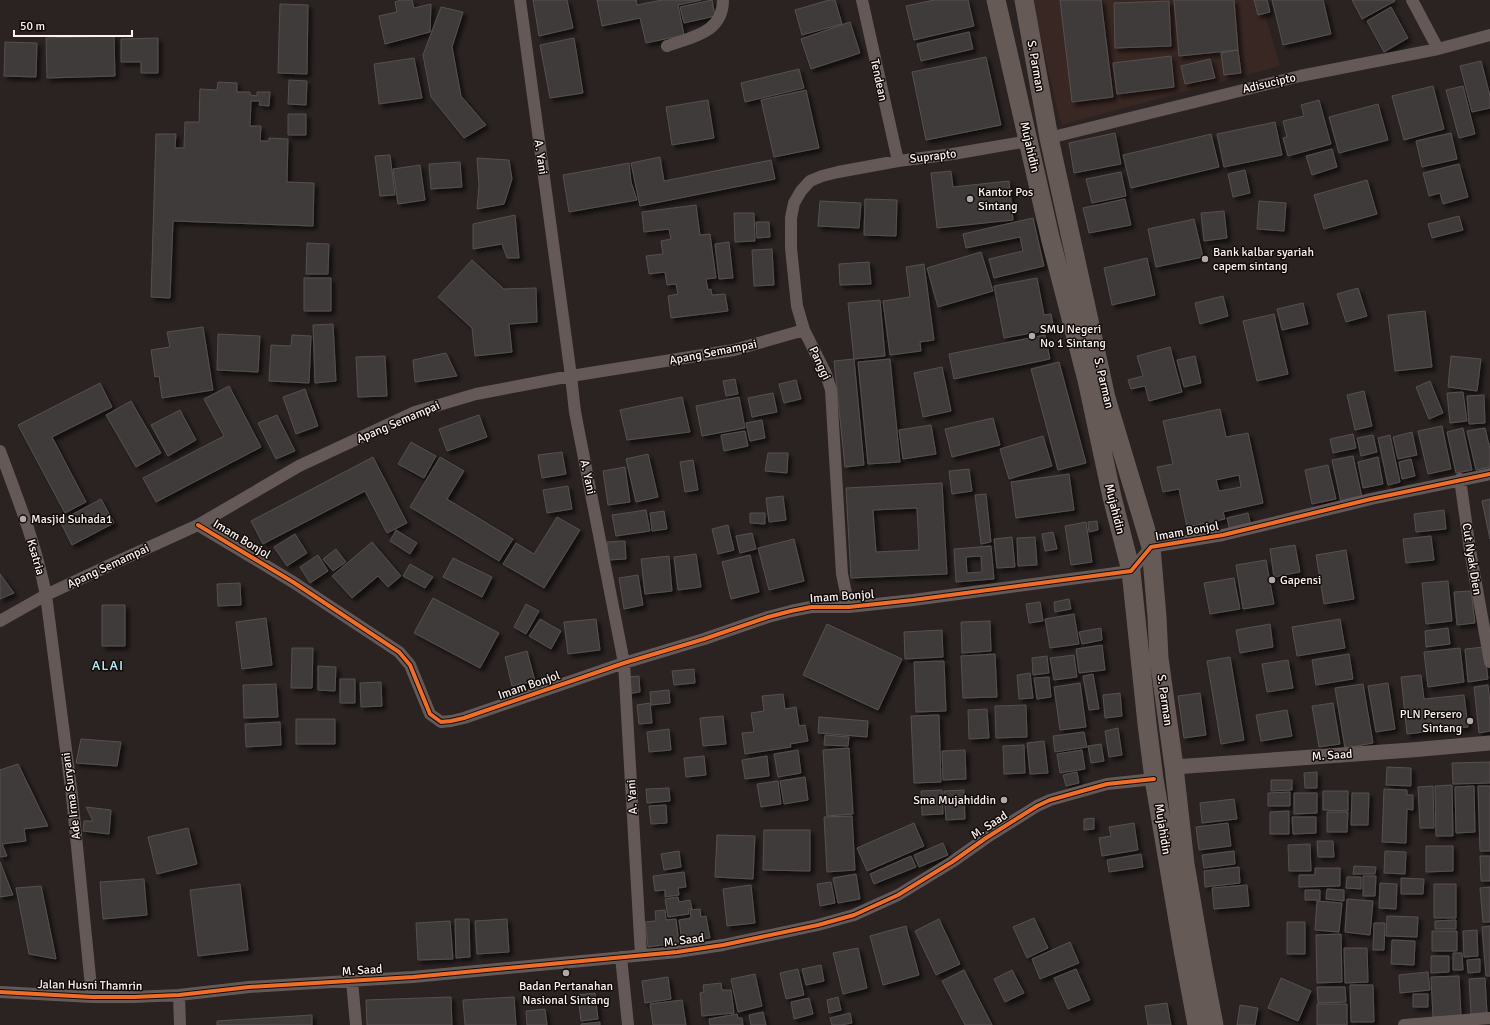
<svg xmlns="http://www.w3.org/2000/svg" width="1490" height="1025" font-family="Signika,sans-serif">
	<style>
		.built { fill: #392723 }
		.building { fill: #403b3a; stroke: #56504f; fill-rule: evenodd; filter: url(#shadow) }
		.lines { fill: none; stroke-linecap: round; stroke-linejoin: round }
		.minor { stroke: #655957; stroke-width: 12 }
		.tertiary { stroke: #655957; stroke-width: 15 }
		.primary { stroke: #665a57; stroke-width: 19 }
		.cycleway-casing { stroke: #110c0a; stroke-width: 6 }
		.cycleway { stroke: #ee6e29; stroke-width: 4 }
		.poi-dot { fill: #b2aaa9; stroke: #110c0a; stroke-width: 1.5 }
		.labels { text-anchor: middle; stroke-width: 3; stroke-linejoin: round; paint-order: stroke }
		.street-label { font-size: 12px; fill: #fcf3f1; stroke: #110c0a }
		.poi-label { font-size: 12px; fill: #fcf3f1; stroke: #110c0a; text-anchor: start }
		.quarter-label { font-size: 14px; letter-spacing: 1px; fill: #b5eefa; stroke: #110c0a }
	</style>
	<defs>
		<filter id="shadow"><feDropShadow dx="3.5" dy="3.5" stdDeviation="2" flood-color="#0009"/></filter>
	</defs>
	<rect width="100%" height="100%" fill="#2a2322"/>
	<path class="built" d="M1032 0H1261L1280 66 1061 125Z"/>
	<path class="building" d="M401 0H412L414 8 431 4 430 32 385 44 379 16 397 12 395 2Z
		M533 0H567L573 28 539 36Z
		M597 0H636L637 5 662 0H701L678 5 684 35 646 43 640 18 602 26Z
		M712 0 715 16 684 23 680 7Z
		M829 0H835L842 24 802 35 795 10Z
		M934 0H968L974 26 914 40 906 6Z
		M1060 0H1101L1113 97 1072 102Z
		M1174 0H1234L1238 50 1179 56Z
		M1254 0H1267L1270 12 1258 15Z
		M1272 0H1323L1331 34 1283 45Z
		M1352 0H1394L1395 1 1362 19Z
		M1169 1 1171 46 1115 48 1114 3Z
		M280 4 308 5 307 74 278 73Z
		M441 7 463 12 452 47 461 96 486 125 464 138 431 97 423 55Z
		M1391 7 1408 38 1384 52 1367 21Z
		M850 22 860 53 811 69 801 39Z
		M969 32 973 49 921 61 917 44Z
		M114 36 115 76 47 78 46 38Z
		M158 38V73H141V62H121V39Z
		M574 38 583 93 550 98 540 45Z
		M5 42 37 43 36 77 4 76Z
		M1238 50 1241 73 1224 75 1221 53Z
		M1171 56 1174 87 1117 94 1113 63Z
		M986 57 1001 125 926 140 912 72Z
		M414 58 422 98 379 104 374 64Z
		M1210 59 1215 78 1185 84 1181 66Z
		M1481 61 1490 96V108L1472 112 1460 66Z
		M799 69 804 88 745 102 741 83Z
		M289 80 307 81 306 105 288 104Z
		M218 82 237 83V92H250V95L257 96V92H270L269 106 259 105 260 101H251L250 126H261L260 141H269V138L288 139 287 182 314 183 313 226 173 221 170 298 151 297 156 134H176L175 148H184L185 122H199L200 89 217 90Z
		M1433 86 1444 129 1404 140 1392 96Z
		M1463 86 1475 134 1459 138 1446 90Z
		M806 90 819 148 774 157 761 100Z
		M708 100 714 138 672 145 666 107Z
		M1319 100 1331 144 1288 156 1283 138 1287 137 1283 121 1304 116 1301 105Z
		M1378 104 1388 140 1339 153 1329 117Z
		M288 114H306V135H288Z
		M1275 122 1282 155 1224 167 1217 134Z
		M1115 133 1121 164 1074 173 1069 143Z
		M1451 133 1457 159 1422 167 1416 141Z
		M1211 134 1219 167 1131 188 1123 155Z
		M1332 149 1337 167 1312 175 1306 156Z
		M390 155 395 195 380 196 375 156Z
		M660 157 664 181 771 160 775 179 640 206 631 163Z
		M477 158 509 160 512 179 504 204 477 209 479 186Z
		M460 162 462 187 431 189 429 164Z
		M629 163 631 182 637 200 569 212 563 175Z
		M1459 164 1468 197 1443 204 1440 193 1429 196 1423 173Z
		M420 165 425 200 398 204 393 169Z
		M1245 170 1250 193 1233 197 1228 174Z
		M951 171 953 187 1009 181 1013 220 937 228 931 173Z
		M1121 172 1126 196 1092 203 1086 179Z
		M1367 180 1377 214 1324 229 1314 195Z
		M865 199 897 200 896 236 864 235Z
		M1125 199 1131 225 1089 233 1083 208Z
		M820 201 861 203 859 228 818 226Z
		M1259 201 1286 203 1284 231 1257 229Z
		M696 205 700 235 710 234 716 278 706 279 708 290 711 289 712 295 725 294 728 311 671 318 668 296 678 294 676 284 667 285 665 272 649 274 646 256 663 254 661 241 671 239 669 229 644 232 642 212Z
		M1224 211 1227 238 1204 241 1201 213Z
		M734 213H754L755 241 735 242Z
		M515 215 519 258H507L502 244 473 249V224Z
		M1459 216 1463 230 1432 238 1428 224Z
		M1033 218 1044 266 994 278 989 259 1023 251 1020 237 966 248 963 234Z
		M1194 219 1203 257 1156 267 1148 229Z
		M756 222H769L770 237 757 238Z
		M729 242 733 278 719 279 715 244Z
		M307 243 329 244 328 274H306Z
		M772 249 774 285 754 286 752 250Z
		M981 252 993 291 938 307 927 268Z
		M1147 258 1155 295 1112 305 1104 268Z
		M472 260 504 289 536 288 537 322 509 324 512 352 475 356 472 328 438 297Z
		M869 262 871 284 840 285 839 264Z
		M924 264 934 340 920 342 921 351 890 355 883 301 910 297 906 267Z
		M304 278H331V311H304Z
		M1037 278 1044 315 1051 314 1054 329 1004 338 994 286Z
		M1358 288 1367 316 1346 322 1337 294Z
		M1223 296 1228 316 1200 324 1195 303Z
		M880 300 885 356 854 359 848 303Z
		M1303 303 1308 324 1282 330 1277 309Z
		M1425 311 1432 367 1395 371 1388 315Z
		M1274 314 1288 374 1257 381 1243 321Z
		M333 324 336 381 315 383 313 325Z
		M203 327 213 390 162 398 159 376 155 377 151 350 170 347 167 332Z
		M218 334 260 336 258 372 217 370Z
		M292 335 311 336 309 383 269 381 271 345 291 346Z
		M1045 335 1050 359 954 379 949 354Z
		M1170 347 1182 392 1149 401 1145 386 1131 389 1128 380 1143 376 1137 356Z
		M446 353 457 376 415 382 413 360Z
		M385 356 387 396 358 397 356 357Z
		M1195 356 1201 383 1184 387 1177 360Z
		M1451 356 1481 359 1477 391 1448 387Z
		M854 359 864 465 845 467 834 361Z
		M890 359 900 462 868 464 858 362Z
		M1059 362 1086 463 1058 470 1031 369Z
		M942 367 951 411 923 417 914 373Z
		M735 379 738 394 726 396 723 381Z
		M796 380 801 399 784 403 779 384Z
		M1430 381 1443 413 1429 419 1416 387Z
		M100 383 112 407 52 437 86 502 65 513 18 425Z
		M229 386 261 447 156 502 143 478 224 436 204 399Z
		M305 389 318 426 296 434 283 397Z
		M1364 391 1372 426 1355 430 1347 395Z
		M1463 392 1467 421 1450 423 1447 393Z
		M773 393 777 412 752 417 748 398Z
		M1484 395 1485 423 1469 424 1467 396Z
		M682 397 690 432 627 440 620 410Z
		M739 397 745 428 702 436 696 406Z
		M131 401 161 453 136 467 106 415Z
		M1220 409 1226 437 1248 433 1263 503 1223 512 1225 519 1187 527 1179 489 1163 492 1157 467 1173 464 1163 421ZM1239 475 1241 487 1219 491 1216 480Z
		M180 410 196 440 168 456 151 425Z
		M277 415 295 451 276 459 258 423Z
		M479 415 487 437 447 451 439 429Z
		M993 418 1000 445 952 457 945 429Z
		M762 420 765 438 750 441 746 423Z
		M931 425 936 454 903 459 899 430Z
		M1442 426 1451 469 1428 474 1418 431Z
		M1463 428 1472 470 1456 473 1447 432Z
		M1485 428 1490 449V467L1476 470 1467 431Z
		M745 431 748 446 724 451 721 435Z
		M1412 432 1417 455 1398 459 1393 437Z
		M1353 434 1356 448 1333 453 1330 439Z
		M1373 435 1377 452 1361 456 1357 438Z
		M1390 435 1400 482 1388 485 1378 438Z
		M1043 436 1052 466 1009 479 1000 449Z
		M411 442 436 456 424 478 398 464Z
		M562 452 566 474 542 478 538 455Z
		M768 453H788L787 473 765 471Z
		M648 454 658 497 636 502 626 459Z
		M1353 456 1362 497 1341 502 1332 460Z
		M373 457 407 523 387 533 365 491 263 544 251 521Z
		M440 457 464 471 447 499 513 539 499 561 410 507Z
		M1378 457 1383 484 1363 488 1358 462Z
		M1411 459 1415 476 1402 479 1399 462Z
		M693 460 698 490 685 492 680 462Z
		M1328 465 1336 499 1312 504 1305 470Z
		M625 467 630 502 608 505 603 471Z
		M969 469 972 491 952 494 949 471Z
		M1069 474 1074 510 1016 518 1011 482Z
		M942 483 947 574 851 578 846 488ZM917 508 919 550 876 552 873 510Z
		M568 486 572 509 547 513 543 490Z
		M986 494 991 542 981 544 975 495Z
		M783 496 786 520 769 522 766 498Z
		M101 499 114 523 72 545 60 521Z
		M1490 499V539L1482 501Z
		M646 510 650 531 616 536 612 515Z
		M1444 510 1446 529 1416 532 1414 514Z
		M664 511 667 529 652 531 650 513Z
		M750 513H765V524L750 523Z
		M1248 513 1251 526 1230 531 1227 518Z
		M557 517 580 530 544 588 503 564 516 543 534 554Z
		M1097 521 1098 530 1089 532 1088 522Z
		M1086 522 1092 562 1071 565 1065 526Z
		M728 525 734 550 718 554 712 529Z
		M396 530 417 543 410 554 390 541Z
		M1053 532 1057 549 1045 551 1042 534Z
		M752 533 756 549 740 553 736 536Z
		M295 534 307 553 287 566 274 547Z
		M1431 536 1434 560 1406 563 1403 539Z
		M1012 537 1015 567 997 568 994 539Z
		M1035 537 1037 565 1018 566 1017 538Z
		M794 539 804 581 769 590 758 548Z
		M625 541 626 559 608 560 607 542Z
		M372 542 401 576 388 587 378 576 352 598 332 576Z
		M1295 545 1300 572 1274 577 1270 549Z
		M991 546 994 579 956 582 954 549ZM981 556 982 572 967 573 966 557Z
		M336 549 346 562 333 571 323 559Z
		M1346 550 1354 599 1324 604 1316 555Z
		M696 554 701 587 678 590 674 557Z
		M318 555 328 571 310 583 300 567Z
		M750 555 759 592 731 599 722 562Z
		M669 556 672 591 645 594 641 559Z
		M453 558 492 577 482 597 443 577Z
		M1266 560 1274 604 1243 609 1236 565Z
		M410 564 433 577 425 588 403 576Z
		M0 574 14 593 0 599Z
		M638 575 643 605 624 609 619 578Z
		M1234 578 1240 609 1210 614 1204 583Z
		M1448 581 1452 621 1426 624 1422 583Z
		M240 583 241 605 218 606 217 584Z
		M1471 591 1475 623 1457 625 1454 592Z
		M433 598 499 633 480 668 414 633Z
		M1069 599 1071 609 1055 612 1054 602Z
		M1040 602 1043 621 1029 623 1026 604Z
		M526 604 539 611 526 634 514 627Z
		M102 605H125V646H102Z
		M1074 614 1079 644 1050 648 1045 619Z
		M266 618 272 665 242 669 236 622Z
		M540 619 561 631 551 649 529 636Z
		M596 619 600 650 568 654 564 622Z
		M1340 619 1345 648 1297 656 1292 627Z
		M990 621 991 651 962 653 961 622Z
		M827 624 902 659 878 710 803 675Z
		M1270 624 1273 647 1240 653 1236 630Z
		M1101 628 1102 640 1082 644 1079 632Z
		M1448 628 1450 644 1426 647 1425 631Z
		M942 630 943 657 905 659 904 632Z
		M1102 645 1105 670 1079 673 1076 649Z
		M1484 647 1488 679 1468 682 1465 649Z
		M292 648H313L312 688H291Z
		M1460 648 1464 682 1428 687 1424 652Z
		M527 651 535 681 512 686 505 657Z
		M995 654 997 697 963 698 961 656Z
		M1349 654 1353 679 1316 685 1312 660Z
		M1074 655 1077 677 1054 680 1050 658Z
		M1047 656 1049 673 1033 675 1032 658Z
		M1230 657 1244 740 1221 744 1207 661Z
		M1288 660 1293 688 1267 692 1262 664Z
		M944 661 946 711 916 712 914 662Z
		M318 666 336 667 335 691 318 690Z
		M694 669 695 683 674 685 672 671Z
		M1030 673 1033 698 1019 699 1017 675Z
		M1093 674 1099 709 1089 710 1083 676Z
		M1421 675 1424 699 1464 695 1468 727 1407 734 1401 677Z
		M639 676 640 692 627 694 625 677Z
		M1049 677 1051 697 1037 699 1034 678Z
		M340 679H355V703H340Z
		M381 682 382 706 361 707 360 683Z
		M1080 683 1086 727 1060 730 1054 687Z
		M1388 683 1395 729 1376 732 1368 686Z
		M276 684 278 717 244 718 243 685Z
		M1363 684 1373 743 1345 748 1335 688Z
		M1488 685 1490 702V731L1479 733 1474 687Z
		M669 690 670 703 651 705 650 692Z
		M1120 693 1122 716 1105 718 1103 695Z
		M1200 693 1206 735 1184 738 1178 696Z
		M783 694 785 709 796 707 799 726 805 725 808 741 790 744 791 747 745 754 742 733 754 732 751 713 764 711 762 696Z
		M650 703 652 723 639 724 637 705Z
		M1333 703 1340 744 1319 747 1312 706Z
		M1026 705 1027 737 996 738 995 706Z
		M987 709 989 738 969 739 968 710Z
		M1287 710 1292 736 1261 741 1256 715Z
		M939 715 941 782 914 783 911 716Z
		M723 716 726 744 703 746 700 718Z
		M819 717 868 721 867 737 818 733Z
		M296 719H335V744H296Z
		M280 722 281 745 246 747 245 724Z
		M1118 728 1122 755 1109 757 1105 731Z
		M669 729 671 750 649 752 647 732Z
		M1084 732 1087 747 1055 752 1053 736Z
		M825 735 849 737 848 746 824 745Z
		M81 739 121 742 117 766 76 763Z
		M1044 741 1048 773 1030 774 1027 743Z
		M1101 744 1104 761 1091 763 1088 746Z
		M1024 745 1025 773 1004 774 1003 746Z
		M849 748 853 814 827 816 823 750Z
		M798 750 801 773 778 777 774 754Z
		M965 750 966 779 943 780 942 751Z
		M1082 750 1085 769 1060 773 1057 754Z
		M704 756 706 775 686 777 684 758Z
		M767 756 769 776 745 779 742 760Z
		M1490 762V783L1453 784 1452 763Z
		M18 764 48 826 24 829 26 841 2 844 7 856 0 857V770Z
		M1387 767 1411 768V786L1386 785Z
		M1077 772 1079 783 1066 786 1063 775Z
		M1317 772V788H1305L1304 773Z
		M805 777 808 800 784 804 780 781Z
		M1271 780H1292V790L1271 791Z
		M778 781 781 804 761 807 757 784Z
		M1452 785 1453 836H1436L1435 786Z
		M1433 786 1434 828H1420L1418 787Z
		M1474 786 1475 832 1456 833 1455 787Z
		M1478 786H1490V851H1480Z
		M669 788 670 801 647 803 646 789Z
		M1384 789 1407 790V795H1413V810L1407 809 1406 843 1382 842Z
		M942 790 943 814 922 815 921 791Z
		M964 790 965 819 946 820 944 791Z
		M1323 791H1348V811L1323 810Z
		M1290 792V806H1268V793Z
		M1294 793H1317V813L1294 814Z
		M1352 793H1369L1368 825H1351Z
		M1234 799 1237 819 1202 823 1200 803Z
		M666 805 667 823 651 824 649 806Z
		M86 807 111 810 109 834 83 831 84 821H93Z
		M1289 811V834H1270V812Z
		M1327 812H1348L1347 832H1327Z
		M852 816 855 870 827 872 824 817Z
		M1292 817H1316V833L1293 834Z
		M1094 818V829L1084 830V819Z
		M914 823 924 846 867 871 857 848Z
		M1134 823 1138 850 1102 856 1099 838 1111 836 1109 827Z
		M1228 823 1231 846 1199 850 1196 827Z
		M188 828 197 864 157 874 148 837Z
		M764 830H810V871L763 870Z
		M717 835 755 836 753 879 715 877Z
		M1317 841H1333L1334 857H1318Z
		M943 843 948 855 919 867 914 855Z
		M1310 844 1311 871H1289L1288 845Z
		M1426 846H1453V871L1426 872Z
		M679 851 681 867 664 870 661 854Z
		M1234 851 1235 864 1204 868 1202 855Z
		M1385 851 1406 852 1405 874 1384 873Z
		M1141 854 1143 867 1109 872 1107 860Z
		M911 856 916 867 874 884 870 874Z
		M1480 856H1490V881H1481Z
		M0 862 13 895 0 897Z
		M1354 866 1376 867 1375 874H1353Z
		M1239 867 1240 883 1205 887 1204 871Z
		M1315 868H1340V886L1299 887V875H1315Z
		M684 872 686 887 678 888 679 895 665 897V890L655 891 653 876Z
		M856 874 860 899 838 903 833 878Z
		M1363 876H1376L1375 896H1363Z
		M1347 877H1361V889L1346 888Z
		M1401 878 1424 879 1423 894H1401Z
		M144 879 147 915 103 919 100 882Z
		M831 882 835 903 820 906 817 884Z
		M1380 883 1397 884 1396 909 1379 908Z
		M240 884 248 950 198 956 190 890Z
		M1434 884H1456V918H1434Z
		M751 885 755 923 727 926 723 889Z
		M1247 885 1249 906 1214 909 1212 888Z
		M41 886 56 959 29 954 16 888Z
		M1490 887V922H1483L1480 888Z
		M1327 889 1344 890V901L1326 899Z
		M1305 890H1320V900H1305Z
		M678 897 679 902 690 900 692 909H688L689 914 668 917 665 899Z
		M1347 899 1373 901 1370 935 1345 932Z
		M1317 901 1342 903 1339 932 1315 930Z
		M700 909 701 917 706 916 710 938 682 942 679 920 691 918 690 910Z
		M665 910 666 920 676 919 679 943 648 947 645 922 656 921 655 911Z
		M1387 916 1418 917 1417 937 1386 936Z
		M1034 918 1048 948 1027 958 1013 927Z
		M455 919H469L470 957 456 958Z
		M507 919 509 952 477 954 475 921Z
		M939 919 960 964 936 975 915 931Z
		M1456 920V929H1435V921Z
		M450 921 453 959 418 960 416 923Z
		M1287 922H1305V954H1287Z
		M1374 923H1385L1384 950H1373Z
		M906 926 919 975 883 985 870 936Z
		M1490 926V976H1486L1482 927Z
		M1477 930 1478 956 1464 957 1463 931Z
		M1432 931H1457V951H1432Z
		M1341 934 1342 982 1317 983 1316 935Z
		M1392 940 1415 941 1414 965 1391 964Z
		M1070 942 1079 963 1040 979 1032 959Z
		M858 948 867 988 843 994 833 953Z
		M1344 948H1367L1368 982 1345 983Z
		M1453 953H1462L1463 970H1453Z
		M1431 956H1449V972L1431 973Z
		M1480 959V972L1468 973 1467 960Z
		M821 965 824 981 806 985 802 969Z
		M798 969 804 995 786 999 780 973Z
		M1076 969 1090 1000 1068 1009 1054 978Z
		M964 970 992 1025H965L942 981Z
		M1012 970 1024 993 1005 1002 994 979Z
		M1428 972 1430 990 1400 993 1399 975Z
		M755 974 762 1006 738 1012 731 979Z
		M1459 976 1461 1016 1433 1017 1431 977Z
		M668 977 671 999 645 1003 642 981Z
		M1281 978 1311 991 1298 1021 1268 1008Z
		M1485 978 1487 1013 1471 1014 1469 979Z
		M721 983 722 990H731L734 1013 702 1016 700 993 704 992 703 985Z
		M1350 985H1373L1374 1022H1351Z
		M1317 987H1345L1346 1002 1318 1003Z
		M595 993 598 1019 581 1021 578 995Z
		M1413 994H1428V1007H1413Z
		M451 997 452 1025H367L366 1000Z
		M514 997 516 1025H465L463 1000Z
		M838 997 841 1010 829 1013 827 1000Z
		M809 998 813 1014 794 1019 791 1002Z
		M682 1000 686 1025H653L650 1004Z
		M1167 1003 1171 1025H1148L1145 1006Z
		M1317 1004H1347V1025H1317Z
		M1240 1005 1258 1008 1255 1025H1237Z
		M545 1009 547 1025H527L526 1011Z
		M763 1012 766 1025H751L749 1015Z
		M850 1013 852 1023 841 1025H832L830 1018Z
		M737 1014 738 1018H742L743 1025H710L709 1019Z
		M312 1015V1025H217V1021Z
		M600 1022V1025H581V1024Z"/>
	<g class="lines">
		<path class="minor" d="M520 0 571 376 575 412 624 663 641 955
			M862 0 898 161
			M1412 0 1438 49
			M667 46C692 37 723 33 723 0
			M1049 138 1300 76 1438 49 1490 35
			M0 451C18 499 36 545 46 595L72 796 92 997
			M1460 479 1470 550 1490 662
			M198 525 293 582 399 652 410 665 430 714 441 722 451 721 464 718 624 663 704 639 768 617 791 611 811 607H849L913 600 1131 571 1151 547 1223 535 1371 499 1490 474
			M849 607 842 574 831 390 826 374 804 330 797 306 791 248V218L794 203 801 191 810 181 822 176 838 172 898 161 953 154 1028 141
			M0 621 46 595 112 564 198 525 299 466 415 412 476 394 571 376 734 350 804 330
			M621 957 628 1025
			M352 981 356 1025
			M0 992 92 997H134L179 995 249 987 413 977 677 952 723 945 818 925 854 915 898 895 952 862 986 838 1037 806 1050 800 1107 784 1154 779
			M179 995 180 1025
			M1404 1025 1490 1018"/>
		<path class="tertiary" d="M1174 767 1411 750 1490 743"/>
		<path class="primary" d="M996 0 1050 237 1087 380 1112 497 1131 571 1147 724 1154 779 1183 950 1197 1025
			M1024 0 1049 138 1106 398 1151 547 1157 617 1159 658 1174 767 1185 864 1203 968 1214 1025"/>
		<g class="cycleway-casing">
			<path id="cycleway" d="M198 525 293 582 399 652 410 665 430 714 441 722 451 721 464 718 624 663 704 639 768 617 791 611 811 607H849L913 600 1131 571 1151 547 1223 535 1371 499 1490 474
				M0 992 92 997H134L179 995 249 987 413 977 677 952 723 945 818 925 854 915 898 895 952 862 986 838 1037 806 1050 800 1107 784 1154 779"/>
		</g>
		<use href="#cycleway" class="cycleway"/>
	</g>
	<g class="poi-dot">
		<circle cx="970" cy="199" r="4"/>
		<circle cx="1205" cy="259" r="4"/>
		<circle cx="1032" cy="336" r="4"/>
		<circle cx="23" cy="519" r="4"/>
		<circle cx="1272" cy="580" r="4"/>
		<circle cx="1470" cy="721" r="4"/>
		<circle cx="1004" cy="800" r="4"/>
		<circle cx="566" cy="973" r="4"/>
	</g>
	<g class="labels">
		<g class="street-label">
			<text transform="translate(1036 66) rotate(80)" y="4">S. Parman</text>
			<text transform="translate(879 80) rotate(78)" y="4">Tendean</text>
			<text transform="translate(1269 83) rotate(-13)" y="4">Adisucipto</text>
			<text transform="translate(1030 147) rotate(77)" y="4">Mujahidin</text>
			<text transform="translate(933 156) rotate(-7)" y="4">Suprapto</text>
			<text transform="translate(541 157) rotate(82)" y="4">A. Yani</text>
			<text transform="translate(713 352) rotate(-11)" y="4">Apang Semampai</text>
			<text transform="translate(820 363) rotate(65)" y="4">Panggi</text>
			<text transform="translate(1104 383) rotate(77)" y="4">S. Parman</text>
			<text transform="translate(398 422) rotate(-23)" y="4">Apang Semampai</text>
			<text transform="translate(588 477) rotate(78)" y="4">A. Yani</text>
			<text transform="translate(1115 509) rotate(76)" y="4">Mujahidin</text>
			<text transform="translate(1187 531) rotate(-10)" y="4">Imam Bonjol</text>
			<text transform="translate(242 539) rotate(31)" y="4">Imam Bonjol</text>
			<text transform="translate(36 557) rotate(74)" y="4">Ksatria</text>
			<text transform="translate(1472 559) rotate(81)" y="4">Cut Nyak Dien</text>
			<text transform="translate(108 566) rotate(-25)" y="4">Apang Semampai</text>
			<text transform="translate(842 596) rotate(-4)" y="4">Imam Bonjol</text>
			<text transform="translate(529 685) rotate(-19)" y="4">Imam Bonjol</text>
			<text transform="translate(1165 700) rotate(82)" y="4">S. Parman</text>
			<text transform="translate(1332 755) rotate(-4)" y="4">M. Saad</text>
			<text transform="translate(71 796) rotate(-97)" y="4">Ade Irma Suryani</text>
			<text transform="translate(632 797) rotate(-93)" y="4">A. Yani</text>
			<text transform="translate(989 825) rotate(-33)" y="4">M. Saad</text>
			<text transform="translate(1163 829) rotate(81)" y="4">Mujahidin</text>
			<text transform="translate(684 940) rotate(-7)" y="4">M. Saad</text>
			<text transform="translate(362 970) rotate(-4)" y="4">M. Saad</text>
			<text transform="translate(90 985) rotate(1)" y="4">Jalan Husni Thamrin</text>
		</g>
		<g class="poi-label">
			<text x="978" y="196">Kantor Pos<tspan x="978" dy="14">Sintang</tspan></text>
			<text x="1213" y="256">Bank kalbar syariah<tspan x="1213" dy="14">capem sintang</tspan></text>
			<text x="1040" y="333">SMU Negeri<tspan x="1040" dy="14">No 1 Sintang</tspan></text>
			<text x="31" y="523">Masjid Suhada1</text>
			<text x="1280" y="584">Gapensi</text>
			<text x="1462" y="718" text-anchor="end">PLN Persero<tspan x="1462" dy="14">Sintang</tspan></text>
			<text x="996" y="804" text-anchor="end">Sma Mujahiddin</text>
			<text x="566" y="990" text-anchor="middle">Badan Pertanahan<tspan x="566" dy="14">Nasional Sintang</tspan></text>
		</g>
		<g class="quarter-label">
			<text x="108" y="670">ALAI</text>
		</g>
	</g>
	<path d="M14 30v6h118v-6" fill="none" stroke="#fcf3f1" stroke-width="2"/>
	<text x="20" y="30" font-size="12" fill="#fcf3f1" stroke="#110c0a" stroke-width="3" paint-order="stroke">50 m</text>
</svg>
